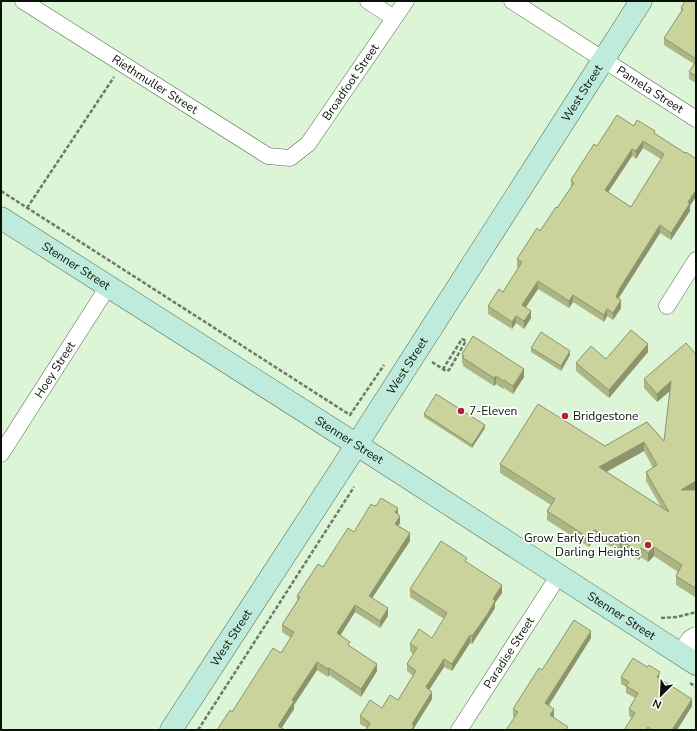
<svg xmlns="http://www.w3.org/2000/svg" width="697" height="731" font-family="'Nunito Sans',sans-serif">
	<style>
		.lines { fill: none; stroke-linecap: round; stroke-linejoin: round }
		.minor-casing { stroke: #556b51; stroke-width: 17 }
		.tertiary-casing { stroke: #556b51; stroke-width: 21 }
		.secondary-casing { stroke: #556b51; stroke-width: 23 }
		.path { stroke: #6b7b68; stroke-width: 2.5; stroke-dasharray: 4 2; stroke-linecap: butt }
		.minor { stroke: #fff; stroke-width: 16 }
		.tertiary { stroke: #fff; stroke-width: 20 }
		.secondary { stroke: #bfebdc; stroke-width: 22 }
		.wall { fill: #adb585; fill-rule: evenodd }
		.shaded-wall { fill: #8d946c }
		.building { fill: #c9d39b; stroke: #8d946c; fill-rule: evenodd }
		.poi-dot { fill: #b32136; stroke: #fff; stroke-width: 1.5 }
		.labels { text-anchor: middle; stroke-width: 3.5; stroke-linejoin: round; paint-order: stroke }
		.street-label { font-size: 12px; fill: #091208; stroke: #fff }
		.poi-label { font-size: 12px; fill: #091208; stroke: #fff; text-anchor: start }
	</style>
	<rect width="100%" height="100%" fill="#dcf5d7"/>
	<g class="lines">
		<g class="minor-casing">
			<g id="minor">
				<path id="s1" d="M23 1 268 156 290 158 308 144 406 1"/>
				<path d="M368 1 394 18"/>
				<path id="s2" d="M512 1 696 119"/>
				<path d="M667 306 696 260"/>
				<path id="s3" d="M1 454 109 285"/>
				<path id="s4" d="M459 730 559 575"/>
			</g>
		</g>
		<g class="tertiary-casing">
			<path id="tertiary" d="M681 654 691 640 696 637"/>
		</g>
		<g class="secondary-casing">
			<g id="secondary">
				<path id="s5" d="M1 218 379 459 696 664"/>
				<path id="s6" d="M171 730 345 463 641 1"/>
			</g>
		</g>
		<path class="path" d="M1 191 350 415 384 365
			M27 208 114 77
			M432 362 446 371 449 370 466 341 462 339 443 369
			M661 618 677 617 696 612
			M690 683 696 687
			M198 730 354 487"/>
		<use href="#minor" class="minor"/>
		<use href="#tertiary" class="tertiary"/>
		<use href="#secondary" class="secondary"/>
	</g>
	<path class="wall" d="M696 1V83L689 79V72L694 64 664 45V38L681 12V8Z
		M634 126 655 133 690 206V211L671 240 660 233 620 296 618 298 621 308 613 320 607 316 604 322 573 302 569 308 538 289 525 308 531 318 524 329 516 323 512 329 488 314V306L503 292 518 268 517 267V259L540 231 557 208 571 188V180L597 146ZM643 148 661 159 631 207 608 192 632 156 636 159Z
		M531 348 570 355 561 371 531 352Z
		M648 352 609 398 576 371V363Z
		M462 354 524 377 513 394 504 388 503 389 496 384 494 386 463 366V363H462Z
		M696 354V597H695L676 585V576L678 572 654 556 648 562 641 557 639 560 622 550 620 552 612 547 594 539 589 547 547 520V511L551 505 500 473V464L605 446 647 422 664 441 670 391 657 402 644 388V379ZM644 451 653 468 646 472V481L661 507 606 472Z
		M424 414 485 428 472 448 424 417Z
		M398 514 400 523 398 526 410 541 372 598 388 616 380 628 355 612 340 635 350 647 377 671 361 697 329 675 328 677 317 670 294 705V709L282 728 232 712 281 653 291 638 282 632V625L297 601V596L354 532Z
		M467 563 502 593 495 603V608L472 644 470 643 452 671 444 667 429 689 432 699 414 728V730L367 728 360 724V716L382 708 398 700 413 676 407 671V664L413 654 410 651V644L432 638 444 619 410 597V589Z
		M591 638 549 705 554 716 553 717 568 730 513 717V709L542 670Z
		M621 677 660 679 692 706 677 730H624L632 718 629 716V709L635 698 626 693V687L621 684Z"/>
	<path class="shaded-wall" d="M643 141V148L636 159V151Z
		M632 149V156L605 197V190Z
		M696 190V197L690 206V211L671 240V233L688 202Z
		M660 225V233L620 296 616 304V297L620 288Z
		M538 281V289L522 313V305Z
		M573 295V302L569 308V301Z
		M621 300V308L613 320V313Z
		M607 309V316L604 322V315Z
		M531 311V318L524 329V321Z
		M516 316V323L512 329V322Z
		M648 344V352L609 398V390Z
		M570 351V355L561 371V366Z
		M524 369V377L513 394V386Z
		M496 376V384L494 386V378Z
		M671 381V390L657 402V394Z
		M485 425V428L472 448V445Z
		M644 442V451L599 476V467Z
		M696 481V490H681Z
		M398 508V516L395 512Z
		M400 516V523L395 531V524Z
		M594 530V539L589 547V538Z
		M410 533V541L369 603V596Z
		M622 541V550L620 552V543Z
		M654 547V556L648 562V553Z
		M641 548V557L639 560V552Z
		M502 585V593L495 603V608L472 644V636L493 599Z
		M695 588H696V597H695Z
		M355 605V612L337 641V633Z
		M388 608V616L380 628V621Z
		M591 631V638L545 711V703Z
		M470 635V643L452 671V664Z
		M444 659V667L426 695V687Z
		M317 662V670L294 705V709L280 730 278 726 292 700Z
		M377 664V671L361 697V689Z
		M329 668V675L328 677V669Z
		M660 672V679L657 677Z
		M432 692V699L414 728V730H411L412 724Z
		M692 699V706L677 730H672Z
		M554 709V716L550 722V715Z"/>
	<path class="building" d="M685 1H696V59L664 38 683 9 681 8Z
		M696 61V76L689 72Z
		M617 115 634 126 637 120 655 131 654 133 685 153 686 152 696 159V190L688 202 690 203 671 233 660 225 620 288 616 297 621 300 613 313 607 309 604 315 573 295 569 301 538 281 522 305 531 311 524 321 516 316 512 322 488 306 499 289 503 292 522 262 517 259 537 228 540 231 556 207 557 208 574 183 571 180 594 144 597 146ZM643 141 664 154 631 207 605 190 632 149 636 151Z
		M631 330 648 344 609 390 576 363 591 346 606 359Z
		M541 332 570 351 561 366 531 348Z
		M473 336 524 369 513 386 504 380 503 381 496 376 494 378 463 358 464 356 462 354Z
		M686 343 696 354V481L681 490H696V588H695L676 576 682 565 654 547 648 553 641 548 639 552 622 541 620 543 612 538 594 530 589 538 547 511 555 499 500 464 538 404 605 446 647 422 664 441 671 381 657 394 644 379ZM644 442 657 465 646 472 669 512 599 467Z
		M436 394 485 425 472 445 424 414Z
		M381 498 398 508 395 512 400 516 395 524 410 533 369 596 388 608 380 621 355 605 337 633 350 642 348 645 377 664 361 689 329 668 328 669 317 662 292 700 294 701 278 726 285 730H217L230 710 232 712 273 648 281 653 294 632 282 625 300 597 297 596 318 564 323 567 348 528 354 532 371 504 374 506 375 505 376 506Z
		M441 541 467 558 465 561 502 585 493 599 495 601 487 615 472 636 470 635 452 664 444 659 426 687 432 692 412 724 414 726 411 730H366L370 723 360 716 370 700 382 708 390 695 398 700 416 671 407 664 417 648 410 644 419 629 432 638 447 613 410 589Z
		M574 620 591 631 545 703 554 709 550 715 568 727 566 730H506L518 712 513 709 539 668 542 670Z
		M633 658 647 667 649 665 660 672 657 677 692 699 672 730H652L648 727 646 730H624L635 713 629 709 638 693 626 686 629 682 621 677Z"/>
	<g class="poi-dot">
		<circle cx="461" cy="411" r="4"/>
		<circle cx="565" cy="416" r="4"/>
		<circle cx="648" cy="545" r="4"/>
	</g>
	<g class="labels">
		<g class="street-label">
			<text dy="4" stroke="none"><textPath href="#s1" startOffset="410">Broadfoot Street</textPath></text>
			<text dy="4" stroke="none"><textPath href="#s1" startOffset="156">Riethmuller Street</textPath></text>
			<text dy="4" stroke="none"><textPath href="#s2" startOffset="164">Pamela Street</textPath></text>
			<text dy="4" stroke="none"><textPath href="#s6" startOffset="758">West Street</textPath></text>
			<text dy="4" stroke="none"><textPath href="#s5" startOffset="89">Stenner Street</textPath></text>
			<text dy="4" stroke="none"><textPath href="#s6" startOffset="434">West Street</textPath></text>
			<text dy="4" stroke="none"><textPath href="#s3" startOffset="100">Hoey Street</textPath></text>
			<text dy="4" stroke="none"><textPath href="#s5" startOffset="413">Stenner Street</textPath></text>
			<text dy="4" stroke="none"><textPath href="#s5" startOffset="737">Stenner Street</textPath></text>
			<text dy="4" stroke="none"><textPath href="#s6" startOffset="110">West Street</textPath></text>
			<text dy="4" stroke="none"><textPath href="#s4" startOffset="92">Paradise Street</textPath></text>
		</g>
		<g class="poi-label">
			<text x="469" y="415">7-Eleven</text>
			<text x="573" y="420">Bridgestone</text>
			<text x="640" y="542" text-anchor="end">Grow Early Education<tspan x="640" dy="14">Darling Heights</tspan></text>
		</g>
	</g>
	<rect width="697" height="731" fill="none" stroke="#091208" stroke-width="4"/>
	<g transform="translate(661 695) rotate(204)" stroke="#ffffff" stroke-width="3" paint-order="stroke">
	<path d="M0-3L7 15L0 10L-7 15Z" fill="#091208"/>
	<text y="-6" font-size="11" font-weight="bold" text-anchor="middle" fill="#091208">N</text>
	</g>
</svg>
